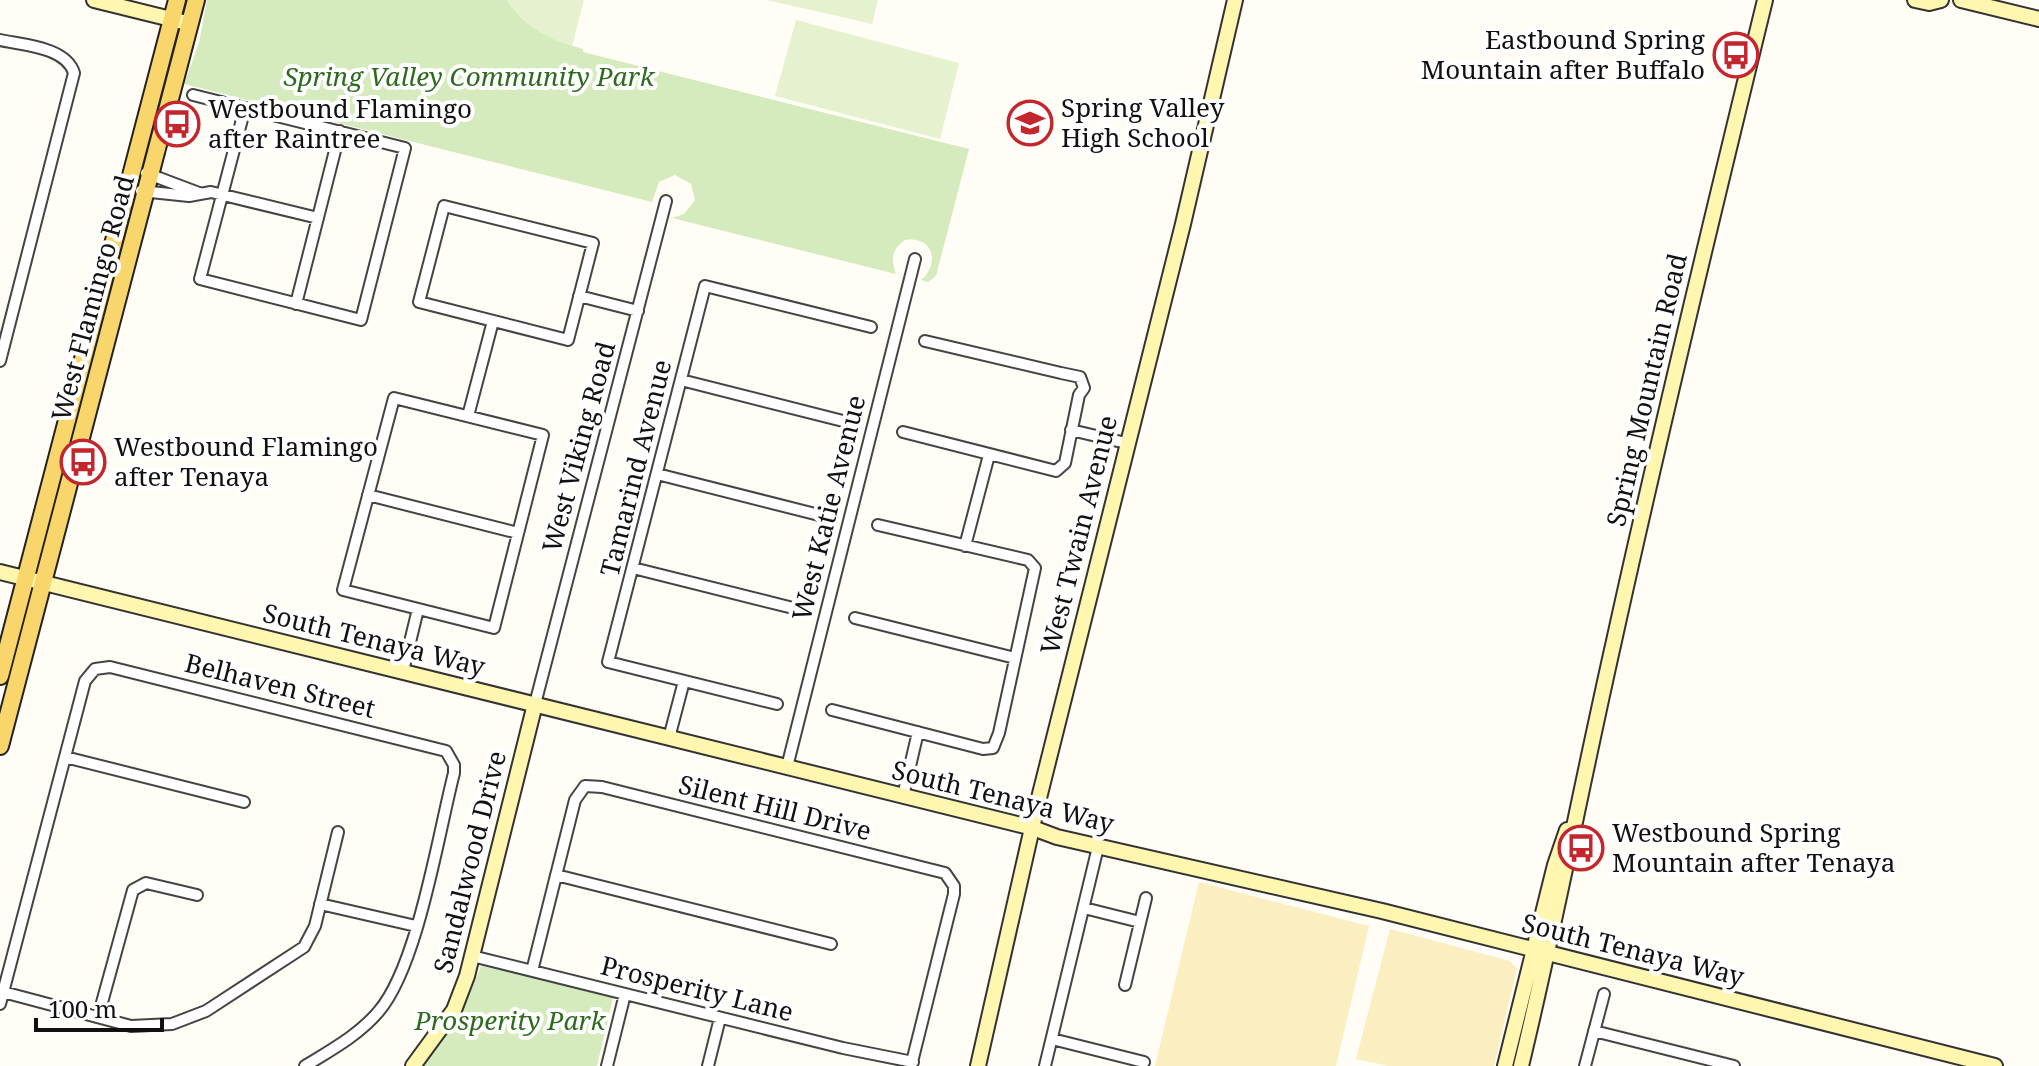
<svg xmlns="http://www.w3.org/2000/svg" width="2039" height="1066" font-family="'Noto Serif',serif">
	<style>
		.green { fill: #d5ebbd }
		.sand { fill: #fbeec1 }
		.pitch { fill: #e6f2cf }
		.lines { fill: none; stroke-linecap: round; stroke-linejoin: round }
		.street-casing { stroke: #444; stroke-width: 14 }
		.secondary-casing { stroke: #333; stroke-width: 18 }
		.primary-casing { stroke: #222; stroke-width: 20 }
		.street { stroke: #fff; stroke-width: 10 }
		.secondary { stroke: #fff6b0; stroke-width: 14 }
		.primary { stroke: #f9d66b; stroke-width: 16 }
		.labels { text-anchor: middle; stroke-width: 8; stroke-linejoin: round; paint-order: stroke }
		.poi-label { font-size: 26px; fill: #111; stroke: #fff; text-anchor: start }
		.park-label { font-size: 26px; font-style: italic; fill: #2f6b1f; stroke: #fff }
		.street-label { font-size: 26px; fill: #111; stroke: #fff }
	</style>
	<rect width="100%" height="100%" fill="#fffdf5"/>
	<path class="green" d="M207 0H507C526 29 551 39 583 49V52L969 149 936 276 928 282 921 280C940 264 934 236 905 240 891 250 891 259 896 274L672 218 684 214 695 200 691 184 675 175 659 182 652 202 184 84 199 43Z
		M481 966 613 998 597 1066H422C450 1036 466 1004 481 966Z"/>
	<path class="sand" d="M1199 882 1369 926 1336 1066H1155Z
		M1390 929 1510 961 1517 969 1494 1066H1389L1356 1059Z"/>
	<path class="pitch" d="M507 0H584L572 46C544 37 523 25 507 0Z
		M767 0H878L872 24Z
		M796 20 959 63 940 139 775 96Z"/>
	<g class="lines">
		<g class="street-casing">
			<path id="street" d="M0 40C23 45 66 47 74 73L0 361
				M193 95 405 148 361 320 200 279 245 108
				M146 173 199 193
				M141 191 189 196 211 192 318 218
				M444 206 593 243 568 340 419 302Z
				M579 296 638 311
				M296 304 340 131
				M681 380 847 422
				M394 398 543 435 494 628 343 590Z
				M468 416 493 321
				M1071 430 1126 443
				M903 432 1056 471 1065 463 1079 395 1084 388 1080 377 1061 373 925 341
				M657 474 823 516
				M368 495 518 533
				M965 546 989 455
				M633 568 801 610
				M855 618 1015 658
				M403 671 418 609
				M535 704 666 201
				M777 704 608 662 705 286 871 327
				M832 710 983 749 993 748 999 733 1035 568 1028 560 878 525
				M669 738 684 681
				M65 757 244 802
				M787 767 915 259
				M903 796 918 732
				M556 875 831 944
				M320 904 416 926
				M1084 908 1140 922
				M472 956 843 1048 913 1062
				M532 971 575 800 585 786 602 787 945 873 954 886V894L911 1066
				M1125 985 1146 898
				M3 992 131 1026 172 1024 206 1011 304 947 315 926 338 832
				M0 1004 85 681 95 669 110 667 446 751 454 765V773C438 835 418 965 379 1011 359 1035 331 1050 305 1066
				M98 1017 133 890 146 883 197 895
				M1594 1031 1734 1066
				M1052 1039 1144 1062
				M607 1066 625 994
				M708 1066 720 1018
				M1045 1066 1098 847
				M1585 1066 1604 994"/>
		</g>
		<g class="secondary-casing">
			<path id="secondary" d="M94 0 183 22
				M1915 0 1929 3 1941 0
				M1961 0 2039 19
				M0 572 1033 828 1057 837 1382 911 1995 1066
				M413 1066 454 1010 467 976 535 704
				M978 1066 1037 806 1183 224 1235 0
				M1505 1066 1555 865 1567 830
				M1521 1066C1555 925 1582 783 1614 641 1661 427 1713 213 1765 0"/>
		</g>
		<g class="primary-casing">
			<path id="primary" d="M0 676 177 0
				M0 746 196 0"/>
		</g>
		<use href="#street" class="street"/>
		<use href="#secondary" class="secondary"/>
		<use href="#primary" class="primary"/>
	</g>
	<defs>
		<g id="bus-ring" transform="scale(2.3)"><circle r="9.5" fill="#fff" stroke="#c4262e" stroke-width="1.5"/><path d="M-5-6H5V4H4V6H2V4H-2V6H-4V4H-5ZM-3.5-4V0h7V-4ZM-3.5 1.2v1.5H-2V1.2ZM2 1.2v1.5H3.5V1.2Z" fill="#c4262e"/></g>
		<g id="school-ring" transform="scale(2.3)"><circle r="9.5" fill="#fff" stroke="#c4262e" stroke-width="1.5"/><path d="M0-5L7-2L0 1L-7-2ZM-4 1L0 2.5L4 1V4Q0 6-4 4Z" fill="#c4262e"/></g>
	</defs>
	<g fill-rule="evenodd">
		<use href="#bus-ring" x="1736" y="55"/>
		<use href="#school-ring" x="1030" y="123"/>
		<use href="#bus-ring" x="177" y="124"/>
		<use href="#bus-ring" x="83" y="462"/>
		<use href="#bus-ring" x="1581" y="848"/>
	</g>
	<g class="labels">
		<g class="poi-label">
			<text x="1705" y="49" text-anchor="end">Eastbound Spring<tspan x="1705" dy="30">Mountain after Buffalo</tspan></text>
			<text x="1061" y="117">Spring Valley<tspan x="1061" dy="30">High School</tspan></text>
			<text x="208" y="118">Westbound Flamingo<tspan x="208" dy="30">after Raintree</tspan></text>
			<text x="114" y="456">Westbound Flamingo<tspan x="114" dy="30">after Tenaya</tspan></text>
			<text x="1612" y="842">Westbound Spring<tspan x="1612" dy="30">Mountain after Tenaya</tspan></text>
		</g>
		<g class="park-label">
			<text x="469" y="86">Spring Valley Community Park</text>
			<text x="510" y="1030">Prosperity Park</text>
		</g>
		<g class="street-label">
			<text transform="translate(93 298) rotate(-75)" y="9">West Flamingo Road</text>
			<text transform="translate(1647 390) rotate(-77)" y="9">Spring Mountain Road</text>
			<text transform="translate(579 447) rotate(-75)" y="9">West Viking Road</text>
			<text transform="translate(636 468) rotate(-76)" y="9">Tamarind Avenue</text>
			<text transform="translate(829 508) rotate(-76)" y="9">West Katie Avenue</text>
			<text transform="translate(1079 535) rotate(-76)" y="9">West Twain Avenue</text>
			<text transform="translate(374 640) rotate(14)" y="9">South Tenaya Way</text>
			<text transform="translate(280 686) rotate(14)" y="9">Belhaven Street</text>
			<text transform="translate(1003 797) rotate(14)" y="9">South Tenaya Way</text>
			<text transform="translate(775 808) rotate(14)" y="9">Silent Hill Drive</text>
			<text transform="translate(470 862) rotate(-76)" y="9">Sandalwood Drive</text>
			<text transform="translate(1633 950) rotate(14)" y="9">South Tenaya Way</text>
			<text transform="translate(697 989) rotate(14)" y="9">Prosperity Lane</text>
		</g>
	</g>
	<path d="M36 1018v12h126v-12" fill="none" stroke="#111111" stroke-width="4"/>
	<text x="48" y="1018" font-size="24" fill="#111111" stroke="#ffffff" stroke-width="6" paint-order="stroke">100 m</text>
</svg>
